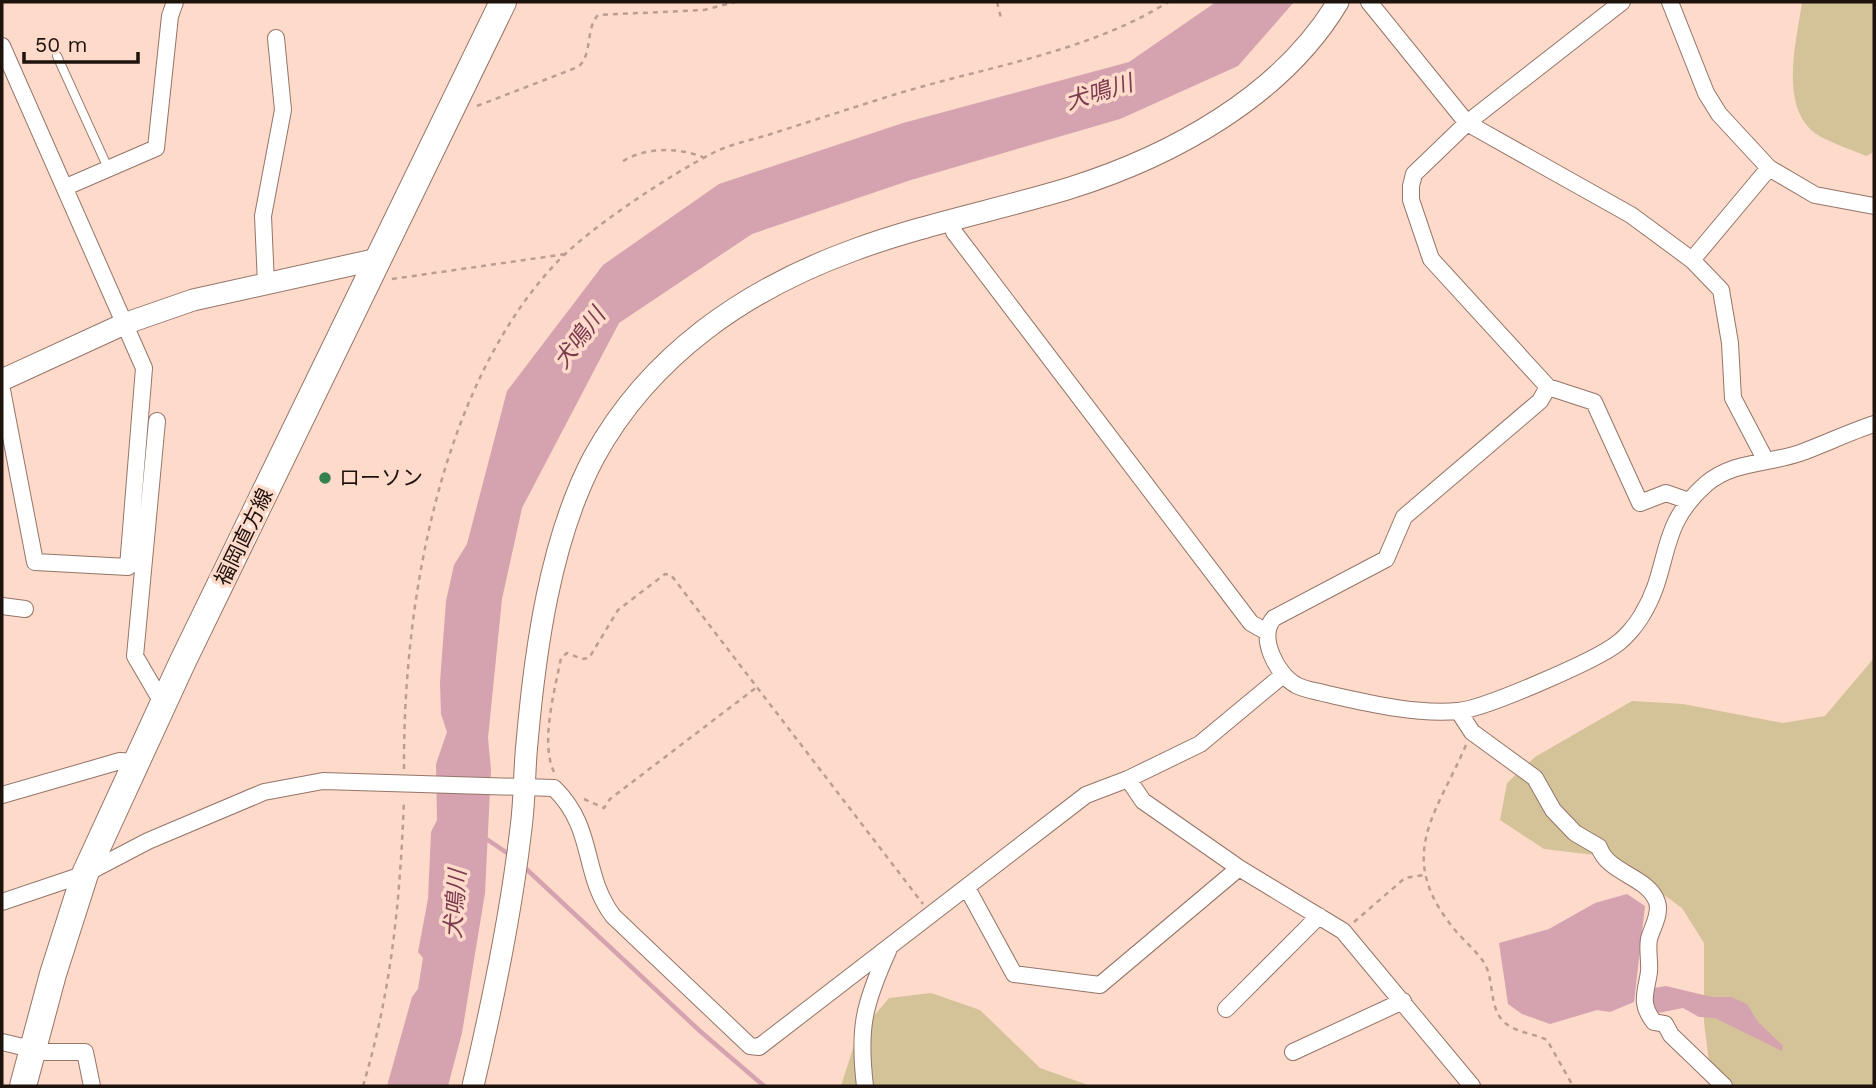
<svg xmlns="http://www.w3.org/2000/svg" width="1876" height="1088" font-family="'Work Sans','Noto Sans JP',sans-serif">
	<style>
		.green { fill: #d4c299 }
		.water { fill: #d5a2af }
		.lines { fill: none; stroke-linecap: round; stroke-linejoin: round }
		.stream { stroke: #d5a2af; stroke-width: 4.5 }
		.service-casing { stroke: #947568; stroke-width: 10 }
		.minor-casing { stroke: #947568; stroke-width: 18 }
		.tertiary-casing { stroke: #947568; stroke-width: 23 }
		.primary-casing { stroke: #947568; stroke-width: 28 }
		.path { stroke: #bb9e92; stroke-width: 2.5; stroke-dasharray: 5 5; stroke-linecap: butt }
		.service { stroke: #fff; stroke-width: 8 }
		.minor { stroke: #fff; stroke-width: 16 }
		.tertiary { stroke: #fff; stroke-width: 21 }
		.primary { stroke: #fff; stroke-width: 26 }
		.poi-dot { fill: #34804e; stroke: #fedacb; stroke-width: 2.5 }
		.labels { text-anchor: middle; stroke-width: 7; stroke-linejoin: round; paint-order: stroke }
		.poi-label { font-size: 21px; fill: #1e120d; stroke: #fedacb; text-anchor: start }
		.street-label { font-size: 21px; fill: #1e120d; stroke: #fedacb }
		.water-label { font-size: 23px; font-style: italic; fill: #7c3b50; stroke: #fedacb }
	</style>
	<rect width="100%" height="100%" fill="#fedacb"/>
	<path class="green" d="M1802 2H1874V152L1866 156C1853 150 1821 140 1811 130 1780 100 1797 39 1802 2Z
		M1874 658V1086H1712L1704 1022V943L1682 908 1611 857 1544 849 1500 820 1507 783 1535 757 1632 701 1683 704 1783 723 1825 716Z
		M931 993 980 1010 1040 1068 1091 1086H841L857 1036 889 998Z"/>
	<path class="water" d="M1216 2H1294L1238 66 1120 119 911 180 752 234 619 323 522 508 502 599 488 738 491 770 485 893 462 1033 448 1086H387L412 997 418 989 423 958 418 952 428 899 431 832 437 820 436 764 447 732 441 714 440 682 446 601 454 565 467 544 507 391 603 265 719 184 903 123 1129 62Z
		M1627 894 1645 906 1634 1002 1610 1012 1597 1010 1550 1024 1522 1014 1508 1004 1499 943 1549 929 1595 903Z
		M1666 986 1712 997H1731L1747 1004 1758 1022 1783 1046 1782 1051 1715 1018 1699 1017 1683 1008 1658 1013 1652 1004 1654 988Z"/>
	<g class="lines">
		<path class="stream" d="M482 836 510 855
			M522 865 701 1032 764 1086"/>
		<g class="service-casing">
			<path id="service" d="M57 56 108 168"/>
		</g>
		<g class="minor-casing">
			<path id="minor" d="M1369 2 1467 123 1631 215 1692 260 1721 290 1730 343 1733 398 1766 461
				M1622 2 1467 123 1414 174 1411 186V200L1431 259 1548 387 1540 401 1404 517 1386 559 1274 618C1257 636 1277 675 1296 685 1305 690 1317 691 1327 694 1367 703 1417 715 1458 711 1484 709 1597 660 1618 643 1626 637 1637 624 1642 615 1672 566 1656 528 1706 484 1733 461 1768 464 1800 453 1825 444 1849 432 1874 424
				M1670 2 1706 93 1719 114 1769 168 1815 195 1874 206
				M2 46 144 368 128 567 35 562 2 390
				M66 187 156 148 170 16 175 2
				M951 219 954 232 1251 623 1267 632
				M1692 260 1769 168
				M266 284 263 216 283 110 276 38
				M1548 387 1594 402 1640 503 1666 493 1689 501
				M157 421 135 656 163 704
				M2 606 25 609
				M1459 712 1472 732 1535 778 1553 810 1575 833 1599 847C1608 874 1648 876 1657 902 1661 914 1652 928 1649 939 1647 950 1650 961 1649 972 1646 993 1639 1003 1654 1022L1665 1024 1671 1035 1724 1086
				M1128 779 1143 801 1239 868 1343 931 1472 1086
				M2 795 120 761 136 762
				M967 888 1014 974 1100 985 1239 868
				M2 902 85 874 148 841 264 792 323 781 554 788C596 829 581 873 613 916L750 1046 759 1047 1086 795 1128 779 1200 744 1283 675
				M1226 1009 1319 916
				M2 1042 44 1052H85L92 1086
				M1293 1052 1403 1001
				M865 1086C858 1028 864 1004 888 951"/>
		</g>
		<g class="tertiary-casing">
			<path id="tertiary" d="M2 380 124 324 193 300 378 259
				M473 1086C493 1001 511 915 521 828 525 799 524 771 527 743 535 651 550 540 594 457 650 355 746 289 854 250 924 224 998 210 1070 188 1172 156 1282 96 1338 2"/>
		</g>
		<g class="primary-casing">
			<path id="primary" d="M23 1086 53 974 85 874 182 663 503 2"/>
		</g>
		<path class="path" d="M997 2 1001 18
			M477 106 578 67C593 55 585 29 598 15L704 10 735 2
			M623 161C646 147 680 147 705 158
			M392 279 566 254
			M1466 745C1438 811 1397 853 1448 921 1458 936 1473 947 1483 961 1495 978 1488 1005 1503 1021 1515 1033 1533 1033 1547 1040L1573 1086
			M404 769C403 603 440 385 558 261 591 227 671 174 713 153 730 144 752 140 771 134 811 121 852 108 893 95 984 67 1087 53 1168 2
			M554 772C540 743 555 689 561 658L567 653 582 659 589 658 618 610 665 574 671 575 923 904
			M584 799 604 808 610 799 757 687
			M1354 922 1405 878 1424 875
			M363 1086C392 989 400 900 404 800"/>
		<use href="#service" class="service"/>
		<use href="#minor" class="minor"/>
		<use href="#tertiary" class="tertiary"/>
		<use href="#primary" class="primary"/>
	</g>
	<circle class="poi-dot" cx="325" cy="478" r="7"/>
	<g class="labels">
		<g class="poi-label">
			<text x="339" y="485">ローソン</text>
		</g>
		<g class="street-label">
			<text transform="translate(244 537) rotate(-64)" y="7">福岡直方線</text>
		</g>
		<g class="water-label">
			<text transform="translate(1099 92) rotate(-17)" y="8">犬鳴川</text>
			<text transform="translate(579 338) rotate(-53)" y="8">犬鳴川</text>
			<text transform="translate(455 904) rotate(-86)" y="8">犬鳴川</text>
		</g>
	</g>
	<rect width="1876" height="1088" fill="none" stroke="#1e120d" stroke-width="7"/>
	<path d="M24 52v10h114v-10" fill="none" stroke="#1e120d" stroke-width="3.5"/>
	<text x="35" y="52" font-size="21" fill="#1e120d" stroke="#fedacb" stroke-width="5" paint-order="stroke">50 m</text>
</svg>
